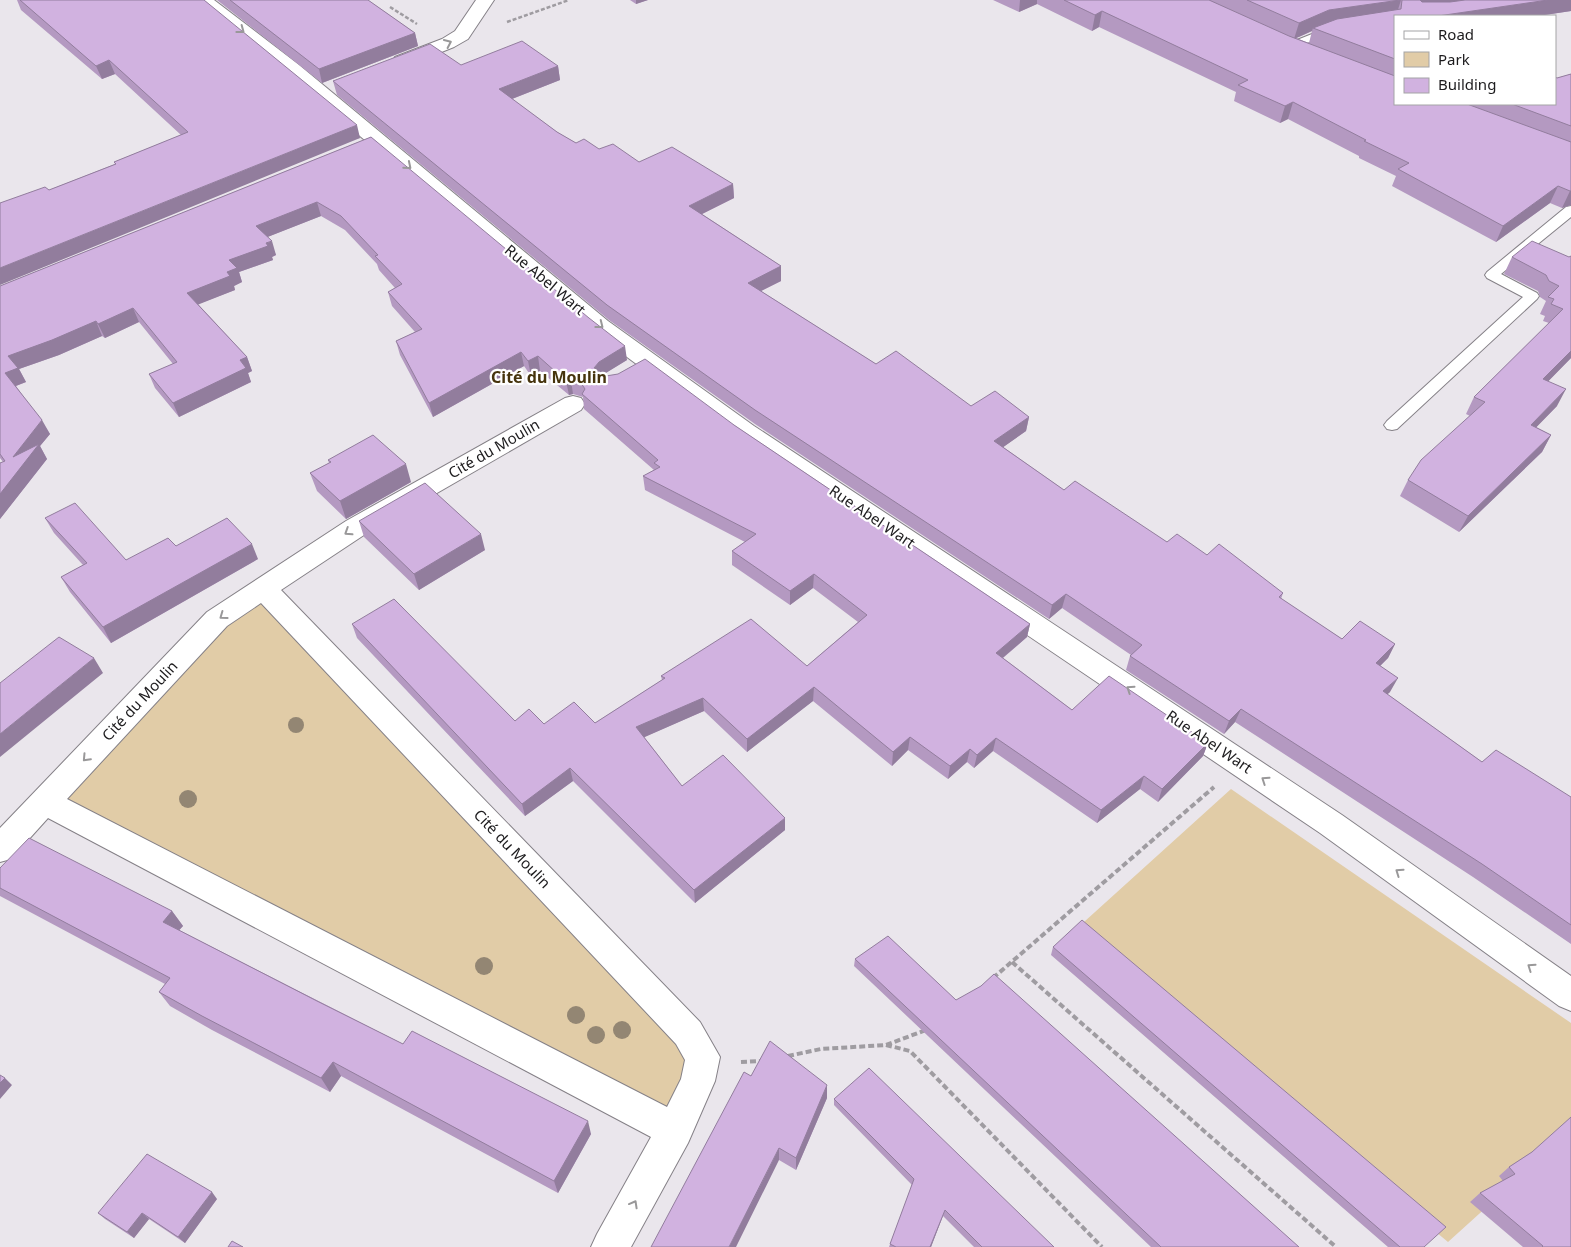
<svg xmlns="http://www.w3.org/2000/svg" width="1571" height="1247" font-family="'Noto Sans',sans-serif">
	<style>
		.green { fill: #e1cca7 }
		.lines { fill: none; stroke-linecap: round; stroke-linejoin: round }
		.lane-casing { stroke: #858187; stroke-width: 2 }
		.street-casing { stroke: #858187; stroke-width: 2 }
		.path-far1 { stroke: #9f9ca1; stroke-width: 2.5; stroke-dasharray: 4 2; stroke-linecap: butt }
		.path { stroke: #9f9ca1; stroke-width: 4; stroke-dasharray: 6 3; stroke-linecap: butt }
		.lane { fill: #fff; fill-rule: evenodd }
		.street { fill: #fff; fill-rule: evenodd }
		.tree { fill: #938673 }
		.wall { fill: #b499c1; fill-rule: evenodd }
		.shaded-wall { fill: #927d9d }
		.building { fill: #d1b2e0; stroke: #927d9d }
		.oneway { stroke: #999899 }
		.labels { text-anchor: middle; stroke-width: 4.5; stroke-linejoin: round; paint-order: stroke }
		.street-label { font-size: 15px; fill: #1c1b1d; stroke: #fff }
		.neighbourhood-label { font-size: 16px; font-weight: bold; fill: #46340d; stroke: #fff }
	</style>
	<rect width="100%" height="100%" fill="#eae6ec"/>
	<path class="green" d="M263 588 703 1057 675 1130 45 802Z
		M1231 789 1571 1023V1131L1448 1242 1074 931Z"/>
	<g class="lines">
		<g class="lane-casing">
			<path id="lane" d="M1332 26 1338 29 1336 31 1295 48 1291 49 1285 46 1287 44Z
				M1571 206V217L1501 274 1537 293 1539 296 1537 299 1397 429 1392 430 1387 429 1384 425 1387 421 1523 297 1487 278 1485 275 1487 272 1566 207Z"/>
		</g>
		<g class="street-casing">
			<path id="street" d="M194 0H214L299 65 608 321 754 426 1342 815 1571 976V1011L1559 1006 1320 833 736 438 592 331 285 73Z
				M476 0H494L468 39 454 47 409 65 402 67 395 65 393 61 395 57 442 39 455 31Z
				M573 396 581 398 585 404 581 410 364 535 281 590 700 1022 720 1057 715 1081 688 1143 631 1247H591L597 1234 651 1137 48 818 11 859 0 862V828L207 612 346 521 565 398ZM261 603 676 1044 685 1060 681 1079 667 1107 67 799 227 626Z"/>
		</g>
		<path class="path-far1" d="M390 7 417 24
			M507 22 569 0"/>
		<path class="path" d="M1012 962 1336 1247
			M993 978 1214 787
			M886 1045 910 1051 1102 1247
			M788 1056 821 1049 886 1045 926 1030
			M741 1062 762 1061"/>
		<use href="#lane" class="lane"/>
		<use href="#street" class="street"/>
	</g>
	<g class="tree">
		<circle cx="296" cy="725" r="8"/>
		<circle cx="188" cy="799" r="9"/>
		<circle cx="484" cy="966" r="9"/>
		<circle cx="576" cy="1015" r="9"/>
		<circle cx="622" cy="1030" r="9"/>
		<circle cx="596" cy="1035" r="9"/>
	</g>
	<path class="wall" d="M17 0H204L360 138 49 190 115 164 114 162 181 135 115 74 102 79 21 10Z
		M217 0H368L415 33 418 46 322 83Z
		M630 0H648L636 4Z
		M993 0H1571V11L1538 16H1395V104H1555L1557 78 1571 74V205L1562 208 1550 203 1496 242 1392 186 1396 176 1359 158V156L1288 119 1280 123 1234 101 1236 92 1099 27 1092 31 1037 4 1019 12ZM1312 31 1309 43 1296 38 1299 37Z
		M461 65 558 66 560 80 512 99 557 132 576 143 639 162 733 184 734 198 702 214 781 266V281L761 291 876 364 971 406 1029 417 1026 431 1003 447 1064 490 1167 542 1207 555 1283 593 1281 599 1342 639 1395 644 1388 658 1380 666 1390 692 1387 694 1482 762 1571 797V944L1473 877 1235 722 1224 734 1126 670 1130 656 1131 655 1062 608 1049 619 755 424 609 320 337 95 333 81Z
		M371 137 627 360 602 375 734 425 1030 624 1027 637 1003 658 1072 710 1208 743 1203 756 1158 802 1140 789 1097 823 993 751 974 768 967 762 948 779 908 750 892 766 813 701 747 752 704 711 644 737 682 786 785 830 695 903 573 781 525 816 357 638 352 624 515 721 544 724 595 723 662 680 661 676 807 666 858 622 813 588 790 605 732 565V551L745 542 645 490 643 476 654 470 584 409 583 397 573 394 569 395 540 371 531 376 524 366 433 417 400 355 396 341 415 332 392 306 388 292 395 288 379 270 377 264 345 230 321 216 267 237 276 255 272 257 273 260 239 272 242 282 234 286 235 290 198 304 247 357 252 371 248 373 251 382 179 417 155 388 149 374 173 364 139 322 105 338 102 336 59 355 19 369 26 382 16 386 50 434 40 446 47 459 0 519V463L3 462 0 458V286Z
		M1571 256V358L1548 381 1557 406 1536 427 1551 435 1542 452 1459 532 1400 496 1408 480 1470 416 1466 414 1474 397 1549 323 1543 321 1545 316 1540 314 1546 301 1540 297 1538 291 1504 274 1512 257H1569Z
		M328 460 411 482 346 519 317 491 310 473 329 463Z
		M45 518 126 560 176 546 258 559 111 643 70 592 61 577 83 565 54 533Z
		M359 521 485 550 419 590 364 537Z
		M0 868 172 911 183 926 179 930 403 1044 591 1134 558 1193 341 1076 330 1092 212 1030 170 1006 159 992 165 984 0 896Z
		M1053 947 1424 1247H1388L1051 955Z
		M855 959 956 1000 1299 1247H1151L854 966Z
		M751 1076 827 1098 796 1170 779 1160Z
		M834 1099 1054 1247H974L943 1216 931 1247H889L912 1185 834 1105Z
		M1532 1152 1571 1247H1523L1470 1202 1480 1193 1503 1181 1499 1176 1509 1167Z
		M217 1199 185 1243 149 1219 134 1238 105 1219 98 1213Z"/>
	<path class="shaded-wall" d="M636 0H648L636 4Z
		M1020 0H1037V4L1019 12Z
		M1401 0 1396 16 1313 28 1312 31 1294 39 1299 23 1329 10Z
		M1420 0H1498L1422 11Z
		M1548 0H1571V11L1538 16H1437Z
		M1102 11 1099 27 1092 31 1095 15Z
		M415 33 418 46 322 83 319 69Z
		M109 60 115 74 102 79 96 66Z
		M558 66 560 80 502 103 499 89Z
		M1293 102 1288 119 1280 123 1285 106Z
		M357 125 360 138 0 285V268Z
		M733 184 734 198 690 220 689 206Z
		M1558 186 1550 203 1496 242 1503 226Z
		M1570 191H1571V205L1562 208Z
		M317 202 321 216 260 240 256 226Z
		M272 241 276 255 272 257 273 260 239 272 242 282 234 286 235 290 192 307 187 293 227 272 229 260Z
		M781 266V281L749 297 748 283Z
		M133 308 139 322 105 338 98 324Z
		M96 321 102 336 59 355 19 369 26 382 13 387 5 373 8 356Z
		M625 346 627 360 601 376 594 368 599 362Z
		M1571 351V358L1534 396 1543 379Z
		M521 352 524 366 433 417 429 403Z
		M538 356 540 371 531 376 528 361Z
		M247 357 252 371 248 373 251 382 179 417 173 403 240 360Z
		M571 380 573 394 569 395 566 381Z
		M1566 389 1557 406 1522 442 1531 425Z
		M1029 417 1026 431 992 455 994 441Z
		M42 420 50 434 40 446 47 459 0 519V494L13 457Z
		M1551 435 1542 452 1459 532 1468 516Z
		M406 464 411 482 346 519 340 501Z
		M481 534 485 550 419 590 414 574Z
		M252 544 258 559 111 643 103 627Z
		M814 574 813 588 790 605V591Z
		M1066 594 1062 608 1049 619 1052 605Z
		M1030 624 1027 637 993 666 996 653Z
		M1395 644 1388 658 1369 677 1376 663Z
		M94 658 103 673 0 757V734Z
		M1398 678 1390 692 1376 705 1383 691Z
		M814 687 813 701 747 752V739Z
		M703 698 704 711 638 740 636 727Z
		M1241 709 1235 722 1224 734 1229 721Z
		M910 737 908 750 892 766 893 752Z
		M996 738 993 751 974 768 977 755Z
		M1208 743 1203 756 1158 802 1162 789Z
		M970 749 967 762 948 779 950 766Z
		M570 768 573 781 525 816 522 804Z
		M1144 776 1140 789 1097 823 1101 810Z
		M785 818V830L695 903 694 890Z
		M172 911 183 926 173 937 163 922Z
		M333 1062 341 1076 330 1092 321 1078Z
		M5 1078 12 1085 0 1099V1083Z
		M827 1085V1098L796 1170V1158Z
		M588 1121 591 1134 558 1193 554 1181Z
		M779 1148V1160L736 1247H729Z
		M212 1192 217 1199 185 1243 178 1237Z
		M945 1210 931 1247H930Z
		M142 1213 149 1219 134 1238 127 1232Z"/>
	<path class="building" d="M20 0H204L357 125 0 268V203L45 187 49 190 116 164 114 162 188 132 109 60 96 66Z
		M230 0H368L415 33 319 69Z
		M1064 0H1209L1289 36 1395 76V104H1467L1571 142V191H1570L1558 186 1503 226 1398 169 1409 163 1364 141 1366 140 1293 102 1285 106 1238 85 1248 80 1102 11 1095 15Z
		M1247 0H1400L1329 10 1299 23Z
		M1402 0H1420L1422 2H1450L1465 0H1548L1438 16H1439H1395V59L1313 28 1337 19 1401 9Z
		M522 41 558 66 499 89 557 132 576 143 584 139 599 149 613 144 639 162 672 147 733 184 689 206 781 266 748 283 876 364 896 351 971 406 995 391 1029 417 994 441 1064 490 1075 481 1167 542 1177 534 1207 555 1219 544 1283 593 1279 597 1342 639 1360 621 1395 644 1376 663 1398 678 1383 691 1482 762 1496 750 1571 797V925L1482 864 1241 709 1229 721 1130 656 1142 645 1066 594 1052 605 755 410 607 305 333 81 430 44 461 65Z
		M1571 74V126L1512 104H1555V77L1557 78Z
		M371 137 589 318 625 346 599 362 594 368 599 374 606 376 618 374 645 359 734 425 1030 624 996 653 1072 710 1109 676 1208 743 1162 789 1144 776 1101 810 996 738 977 755 970 749 950 766 910 737 893 752 814 687 747 739 703 698 636 727 682 786 723 755 785 818 694 890 570 768 522 804 352 624 394 599 515 721 529 709 544 724 574 702 595 723 665 678 661 676 751 619 807 666 867 615 814 574 790 591 732 551 756 534 643 476 660 467 654 463 658 460 582 394 585 389 581 383 571 380 566 381 538 356 528 361 521 352 429 403 396 341 422 329 388 292 402 284 375 256 378 255 341 216 317 202 256 226 272 241 266 243 268 246 229 260 237 268 227 272 230 276 187 293 247 357 240 360 246 368 173 403 149 374 177 362 133 308 98 324 96 321 52 340 8 356 18 368 5 373 42 420 13 457 39 444 0 494V463L5 461 0 454V286Z
		M1532 241 1569 257 1571 256V351L1543 379 1566 389 1531 425 1551 435 1468 516 1408 480 1421 460 1485 402 1474 397 1563 309 1551 304 1554 299 1548 297 1559 286 1549 281 1546 275 1512 257Z
		M373 435 406 464 340 501 310 473 331 462 328 460Z
		M425 483 481 534 414 574 359 521Z
		M75 503 126 560 168 538 176 546 227 518 252 544 103 627 61 577 87 563 45 518Z
		M59 637 94 658 0 734V683Z
		M29 838 172 911 163 922 317 1001 403 1044 412 1031 588 1121 554 1181 333 1062 321 1078 202 1016 159 992 170 978 0 888V868Z
		M1082 920 1446 1227 1424 1247H1400L1053 947Z
		M888 936 956 1000 981 986 994 974 1299 1247H1161L855 959Z
		M770 1041 827 1085 796 1158 779 1148 729 1247H651L744 1072 751 1076Z
		M869 1068 1054 1247H982L945 1210 930 1247H896L890 1244 914 1179 834 1099Z
		M0 1075 5 1078 0 1083Z
		M1571 1117V1247H1542L1543 1246 1480 1193 1515 1174 1509 1167 1532 1152Z
		M147 1154 212 1192 178 1237 142 1213 127 1232 98 1213Z
		M232 1241 243 1247H228Z"/>
	<defs><path id="oneway-chevron" d="M-2-3.5L2.5 0L-2 3.5" fill="none" stroke-width="1.6" stroke-linecap="round" stroke-linejoin="round" transform="scale(1.25)"/></defs>
	<g class="oneway">
		<use href="#oneway-chevron" transform="translate(241 30) rotate(37)"/>
		<use href="#oneway-chevron" transform="translate(448 43) rotate(-25)"/>
		<use href="#oneway-chevron" transform="translate(408 166) rotate(40)"/>
		<use href="#oneway-chevron" transform="translate(600 325) rotate(38)"/>
		<use href="#oneway-chevron" transform="translate(348 532) rotate(147)"/>
		<use href="#oneway-chevron" transform="translate(223 616) rotate(144)"/>
		<use href="#oneway-chevron" transform="translate(1130 689) rotate(-146)"/>
		<use href="#oneway-chevron" transform="translate(86 758) rotate(133)"/>
		<use href="#oneway-chevron" transform="translate(1265 780) rotate(-146)"/>
		<use href="#oneway-chevron" transform="translate(1399 872) rotate(-145)"/>
		<use href="#oneway-chevron" transform="translate(1531 967) rotate(-145)"/>
		<use href="#oneway-chevron" transform="translate(634 1204) rotate(-61)"/>
	</g>
	<g class="labels">
		<g class="street-label">
			<text transform="translate(545 280) rotate(40)" y="5">Rue Abel Wart</text>
			<text transform="translate(494 449) rotate(-30)" y="5">Cité du Moulin</text>
			<text transform="translate(872 517) rotate(34)" y="5">Rue Abel Wart</text>
			<text transform="translate(140 701) rotate(-47)" y="5">Cité du Moulin</text>
			<text transform="translate(1209 742) rotate(34)" y="5">Rue Abel Wart</text>
			<text transform="translate(512 849) rotate(46)" y="5">Cité du Moulin</text>
		</g>
		<g class="neighbourhood-label">
			<text x="549" y="383">Cité du Moulin</text>
		</g>
	</g>
	<rect x="1394" y="15" width="162" height="90" fill="#ffffff" stroke="#a4a4a5"/>
	<rect x="1404" y="31" width="25" height="8" fill="#ffffff" stroke="#a4a4a5"/>
	<text x="1438" y="40" font-size="15" fill="#1c1b1d">Road</text>
	<rect x="1404" y="52" width="25" height="15" fill="#e1cca7" stroke="#a4a4a5"/>
	<text x="1438" y="65" font-size="15" fill="#1c1b1d">Park</text>
	<rect x="1404" y="78" width="25" height="15" fill="#d1b2e0" stroke="#a4a4a5"/>
	<text x="1438" y="90" font-size="15" fill="#1c1b1d">Building</text>
</svg>
